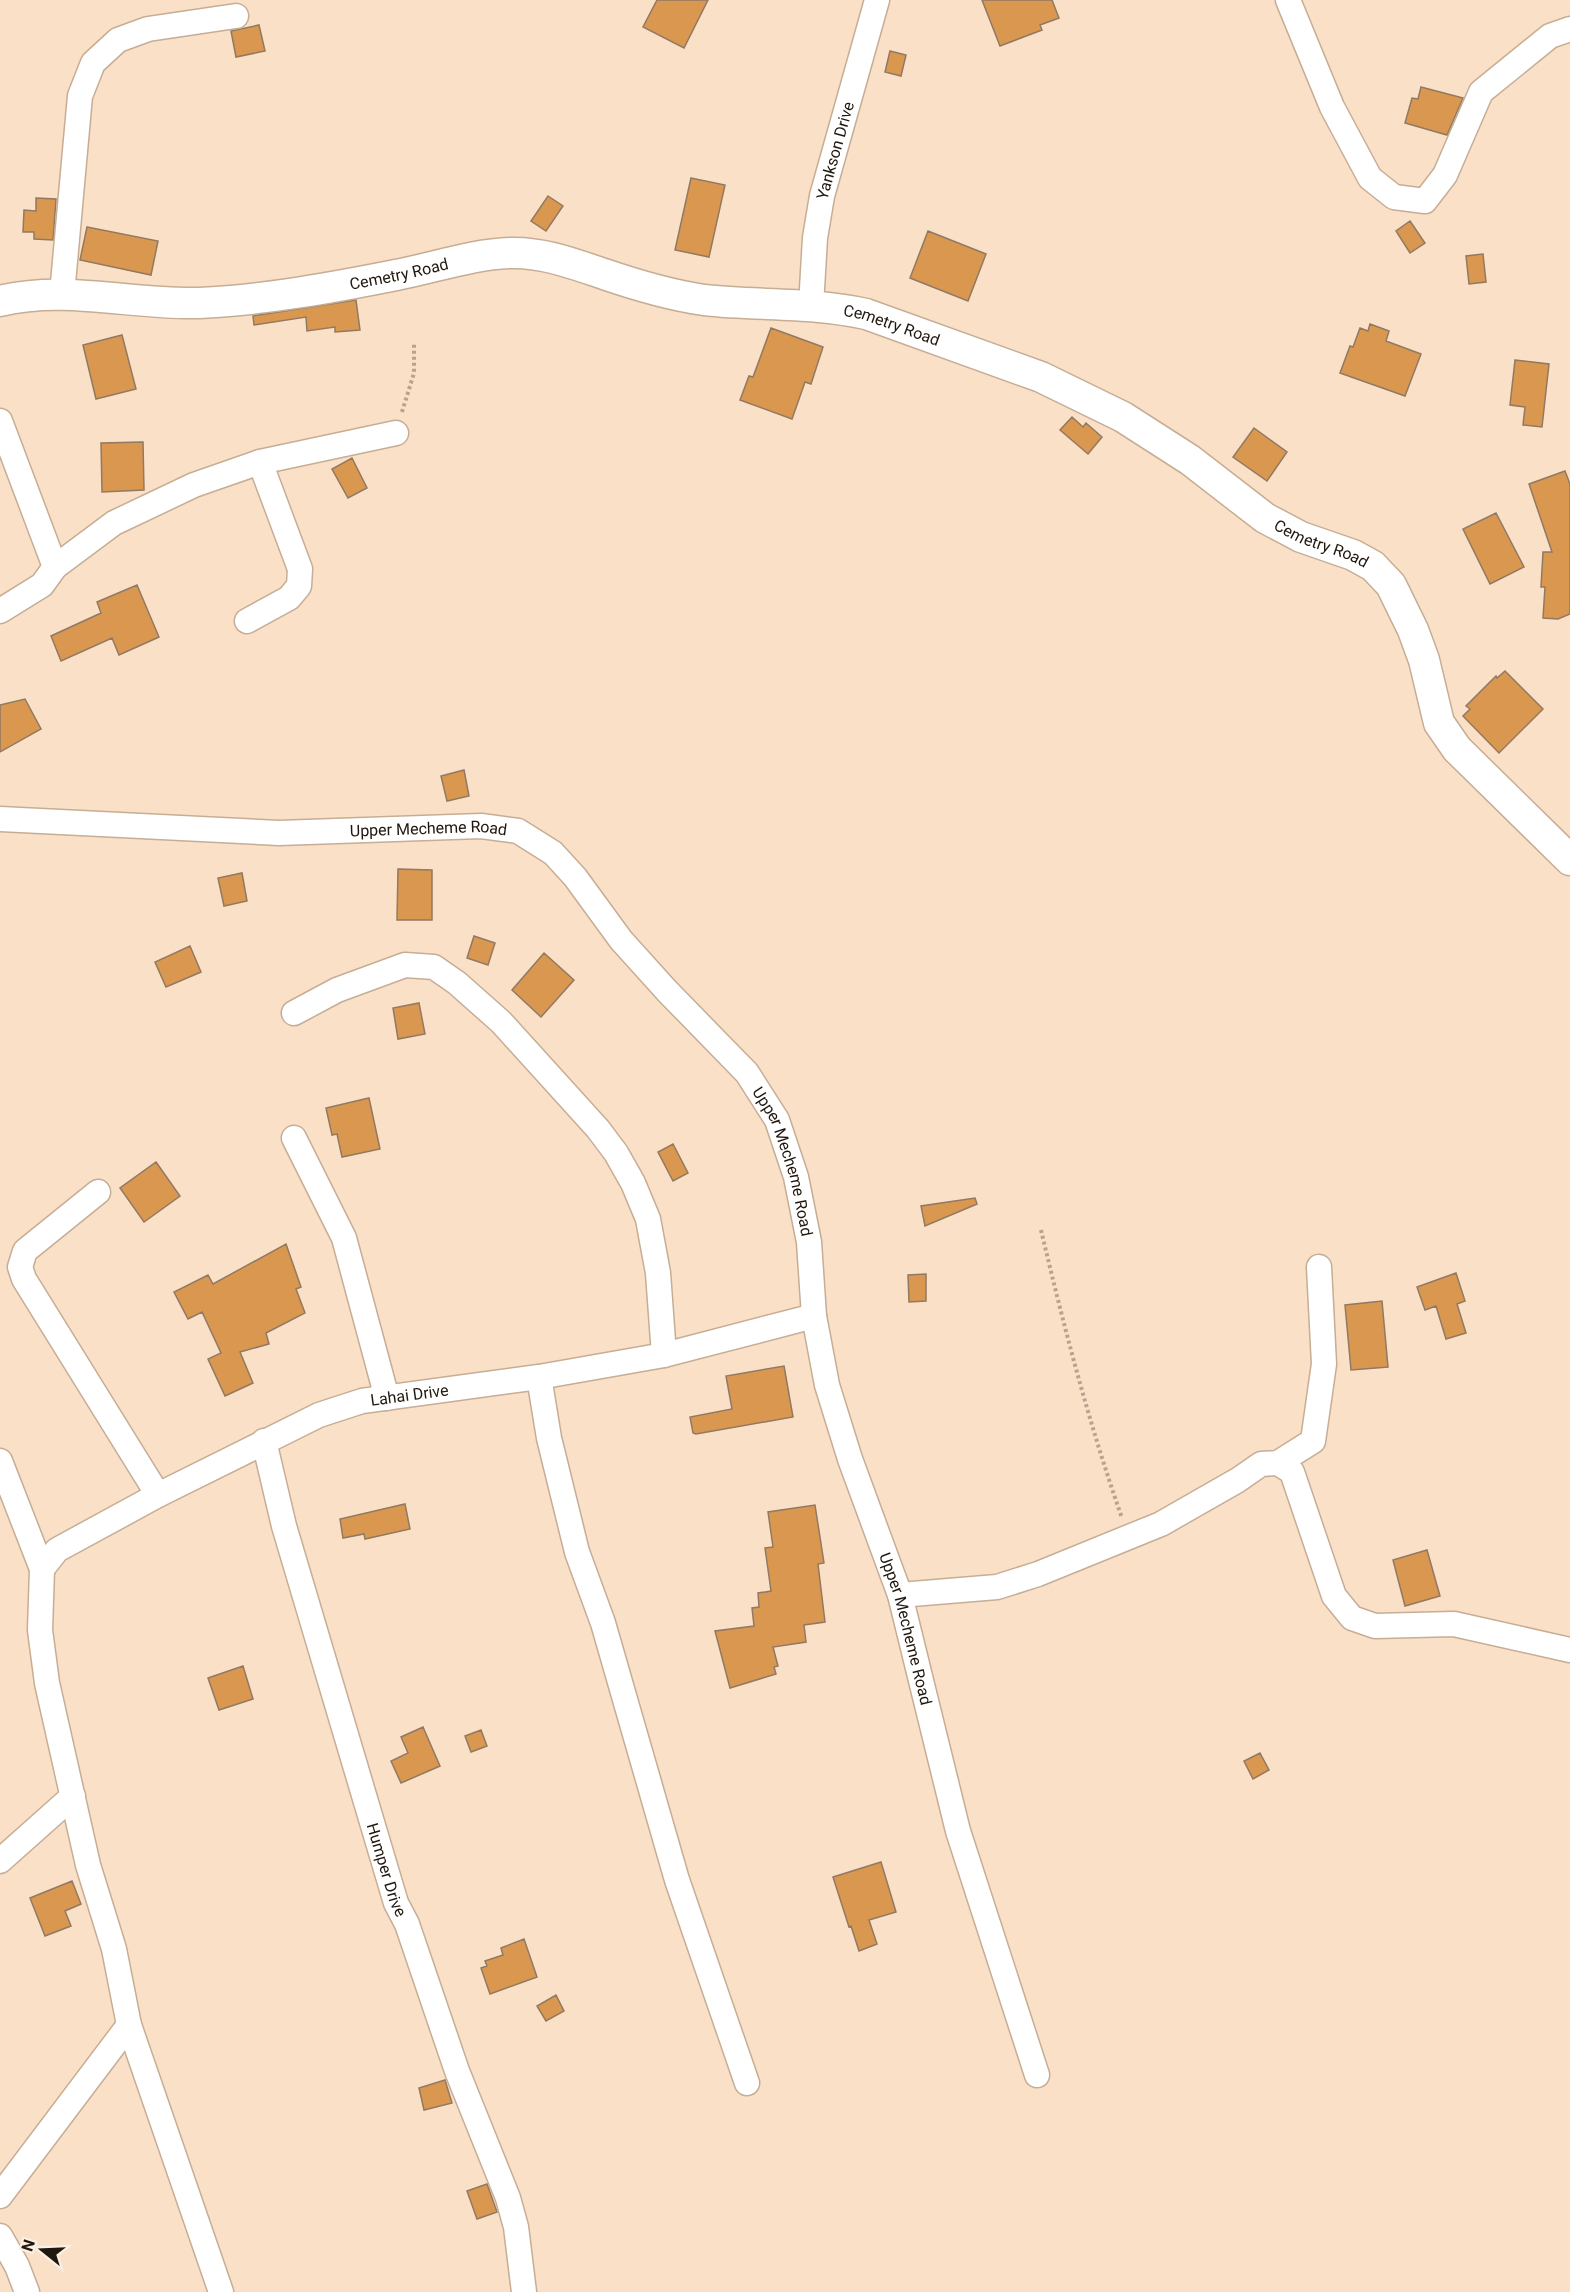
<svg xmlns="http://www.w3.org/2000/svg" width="1570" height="2292" font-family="Roboto,sans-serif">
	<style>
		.building { fill: #da9750; stroke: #917962; stroke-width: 1.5 }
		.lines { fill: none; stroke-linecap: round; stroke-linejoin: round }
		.minor-casing { stroke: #c6ad95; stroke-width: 27 }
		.tertiary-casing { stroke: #c6ad95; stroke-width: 33 }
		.path { stroke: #b8a38f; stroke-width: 4; stroke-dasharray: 3 3; stroke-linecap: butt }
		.minor { stroke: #fff; stroke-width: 24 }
		.tertiary { stroke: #fff; stroke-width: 30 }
		.labels { text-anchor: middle; stroke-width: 6; stroke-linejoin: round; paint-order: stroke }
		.street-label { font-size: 16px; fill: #20170e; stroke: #fbf0e6 }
	</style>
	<rect width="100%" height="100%" fill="#fae0c7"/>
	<path class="building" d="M657 0H708L684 48 643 27Z
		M982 0H1052L1059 18 1040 25 1042 30 1000 46Z
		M259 25 265 51 236 57 231 31Z
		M890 51 906 55 901 76 885 72Z
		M1421 87 1463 98 1447 135 1405 123 1412 98 1418 99Z
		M691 178 725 185 709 257 675 250Z
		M548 196 563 206 546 231 531 221Z
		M36 198 56 199 53 240 34 239V232H23L24 210 36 211Z
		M1410 221 1425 243 1410 253 1396 231Z
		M87 227 158 241 151 275 80 260Z
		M928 231 986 254 968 301 910 278Z
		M1483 254 1486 282 1469 284 1466 256Z
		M356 300 360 330 335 332V327L307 331 306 317 254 325 253 316Z
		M1370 324 1389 331 1386 341 1421 354 1405 396 1340 373 1350 346 1353 347 1360 328 1368 331Z
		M771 328 823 347 811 384 805 382 792 419 740 400 749 376 753 377Z
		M122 335 136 389 96 399 83 345Z
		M1515 360 1549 364 1542 427 1523 425 1525 407 1510 405Z
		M1072 417 1083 427 1086 423 1102 437 1088 454 1060 430Z
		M1254 428 1287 452 1267 481 1233 457Z
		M143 442 144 490 102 492 101 443Z
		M352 458 367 488 348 498 332 469Z
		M1565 471 1570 484V614L1558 619 1543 618 1545 587H1541L1543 552H1552L1529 484Z
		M1496 513 1524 567 1490 584 1463 529Z
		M137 585 159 637 119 655 112 638 61 661 51 636 101 613 97 602Z
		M1505 671 1543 709 1499 753 1463 716 1470 709 1466 706 1496 676 1497 678Z
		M25 699 41 729 0 752V705Z
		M464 770 469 796 447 801 441 776Z
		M398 869 432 870V920H397Z
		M242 873 247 901 224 906 218 878Z
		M474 936 495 943 488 965 467 958Z
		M190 946 201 972 166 987 155 962Z
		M544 953 574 980 541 1017 512 990Z
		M419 1003 425 1034 398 1039 393 1008Z
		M369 1098 380 1149 342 1157 337 1134 332 1135 326 1108Z
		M673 1144 688 1173 673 1181 658 1152Z
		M156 1162 180 1196 144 1222 120 1188Z
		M975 1198 977 1204 925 1226 921 1206Z
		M286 1244 301 1287 296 1289 305 1313 266 1333 269 1344 240 1352 253 1383 225 1396 208 1359 221 1353 202 1312 188 1319 174 1292 208 1275 213 1284Z
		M1456 1273 1465 1301 1457 1304 1466 1333 1446 1339 1436 1306 1425 1310 1417 1287Z
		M926 1274V1301L909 1302 908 1275Z
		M1382 1301 1388 1367 1351 1370 1345 1305Z
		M784 1366 793 1417 696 1434 693 1433 690 1417 732 1409 726 1376Z
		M405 1504 410 1529 365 1539 364 1534 343 1538 340 1519Z
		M815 1505 824 1563 818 1564 825 1622 804 1625 806 1642 773 1647 778 1666 774 1667 776 1674 730 1688 715 1631 754 1626 752 1608 759 1607 758 1593 771 1591 765 1548 773 1547 768 1512Z
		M1427 1550 1440 1596 1405 1606 1393 1560Z
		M243 1666 253 1699 219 1710 208 1678Z
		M423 1727 440 1766 401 1783 391 1761 408 1753 401 1737Z
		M481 1730 487 1746 471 1752 465 1736Z
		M1260 1753 1269 1770 1253 1779 1244 1761Z
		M881 1862 896 1912 869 1920 877 1944 859 1951 851 1926 849 1927 833 1877Z
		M72 1881 81 1904 65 1911 71 1926 45 1936 30 1898Z
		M524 1939 537 1977 490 1994 481 1968 487 1966 485 1961 503 1955 501 1948Z
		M556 1995 564 2011 546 2021 537 2006Z
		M445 2080 452 2103 424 2110 419 2088Z
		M487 2184 497 2212 477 2219 467 2191Z"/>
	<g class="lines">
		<g class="minor-casing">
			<g id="minor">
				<path d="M1288 0 1332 107 1370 178 1394 197 1425 201 1445 175 1481 92 1550 36 1570 29"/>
				<path d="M62 294 80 96 93 63 118 40 148 29 236 16"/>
				<path id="s1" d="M811 306 815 238 822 196 877 0"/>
				<path d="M0 421 55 567"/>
				<path d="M0 611 42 585 55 567 114 523 194 485 260 462 396 433"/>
				<path d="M247 621 289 598 299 586 300 569 260 462"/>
				<path id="s2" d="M0 819 279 833 481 826 518 831 553 853 575 877 621 940 667 991 747 1073 777 1120 796 1177 809 1242 814 1316 827 1385 850 1459 900 1595 958 1831 1037 2075"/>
				<path d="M294 1013 337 990 405 965 434 967 457 983 501 1022 598 1129 616 1153 633 1183 648 1219 658 1273 664 1355"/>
				<path d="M294 1138 344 1238 387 1398"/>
				<path d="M98 1192 25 1251 20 1267 24 1279 158 1495"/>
				<path d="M539 1377 549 1438 577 1552 603 1623 677 1880 747 2083"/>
				<path id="s3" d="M264 1441 284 1526 396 1903 407 1924 457 2071 508 2198 516 2227 524 2292"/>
				<path d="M0 1461 42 1569 40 1630 47 1683 88 1865 114 1949 129 2025 221 2292"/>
				<path d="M1278 1463 1292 1472 1334 1596 1352 1618 1375 1626 1454 1624 1570 1650"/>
				<path id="s4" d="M42 1569 57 1550 158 1495 319 1415 362 1401 539 1377 664 1355 814 1316"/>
				<path d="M900 1595 997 1587 1038 1574 1161 1524 1238 1480 1261 1464 1278 1463 1313 1441 1324 1364 1319 1267"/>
				<path d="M0 1861 73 1796"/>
				<path d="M0 2196 129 2025"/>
				<path d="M0 2236 17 2266 27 2292"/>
			</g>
		</g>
		<g class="tertiary-casing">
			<g id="tertiary">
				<path id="s5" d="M0 301C65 285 133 305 199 303 264 300 331 288 396 275 434 268 472 254 511 253 543 252 574 264 604 274 636 285 670 295 704 300 759 306 813 302 866 314L1041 377 1123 417 1190 460 1265 518 1301 537 1353 555 1373 566 1391 585 1413 630 1424 660 1439 723 1457 749 1570 860"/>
			</g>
		</g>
		<path class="path" d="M402 412 414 373V342
			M1041 1230C1064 1327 1089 1424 1122 1518"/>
		<use href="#minor" class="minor"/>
		<use href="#tertiary" class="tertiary"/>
	</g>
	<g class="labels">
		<g class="street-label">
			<text dy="6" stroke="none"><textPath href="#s1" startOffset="158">Yankson Drive</textPath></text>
			<text dy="6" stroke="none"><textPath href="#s5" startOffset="402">Cemetry Road</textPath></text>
			<text dy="6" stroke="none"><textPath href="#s5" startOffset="906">Cemetry Road</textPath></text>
			<text dy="6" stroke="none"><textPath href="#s5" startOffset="1392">Cemetry Road</textPath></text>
			<text dy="6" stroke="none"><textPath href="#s2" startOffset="429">Upper Mecheme Road</textPath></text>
			<text dy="6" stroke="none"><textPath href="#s2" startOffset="951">Upper Mecheme Road</textPath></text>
			<text dy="6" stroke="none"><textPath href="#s4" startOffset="412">Lahai Drive</textPath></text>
			<text dy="6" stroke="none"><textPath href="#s2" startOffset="1437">Upper Mecheme Road</textPath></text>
			<text dy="6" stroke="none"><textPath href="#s3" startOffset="446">Humper Drive</textPath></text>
		</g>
	</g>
	<g transform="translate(42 2250) rotate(288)" stroke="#fbf0e6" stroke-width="4.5" paint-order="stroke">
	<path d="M0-4.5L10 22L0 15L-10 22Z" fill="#20170e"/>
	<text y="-9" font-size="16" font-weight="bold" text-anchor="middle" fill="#20170e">N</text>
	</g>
</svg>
